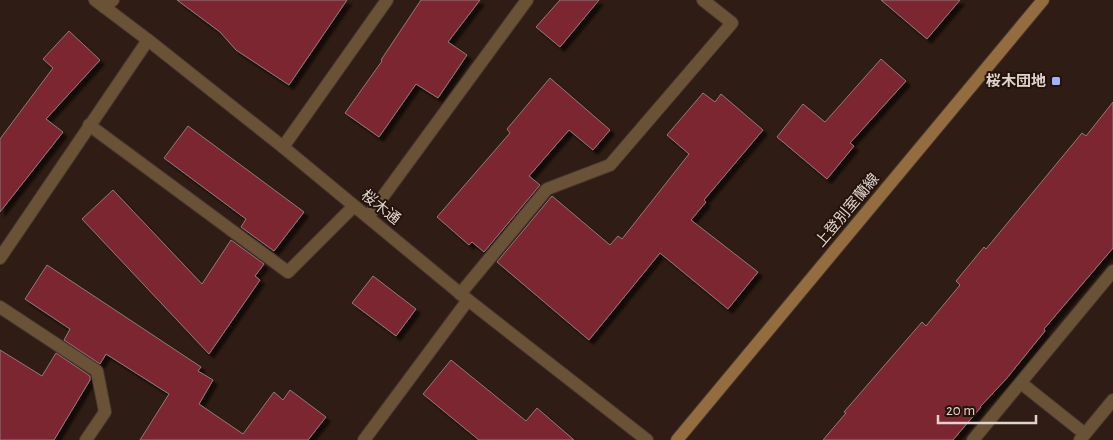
<svg xmlns="http://www.w3.org/2000/svg" width="1113" height="440" font-family="'Alegreya Sans','Noto Sans JP',sans-serif">
	<style>
		.building { fill: #7b2831; stroke: #937878; filter: url(#shadow) }
		.lines { fill: none; stroke-linecap: round; stroke-linejoin: round }
		.service-casing { stroke: #48362e; stroke-width: 14 }
		.minor-casing { stroke: #48362e; stroke-width: 14 }
		.tertiary-casing { stroke: #48362e; stroke-width: 14 }
		.secondary-casing { stroke: #48362e; stroke-width: 14 }
		.service { stroke: #6a5237; stroke-width: 12 }
		.minor { stroke: #6a5237; stroke-width: 12 }
		.tertiary { stroke: #6a5237; stroke-width: 12 }
		.secondary { stroke: #936d40; stroke-width: 12 }
		.poi-dot { fill: #a1b3fd; stroke: #24130b; stroke-width: 2 }
		.labels { text-anchor: middle; stroke-width: 4; stroke-linejoin: round; paint-order: stroke }
		.poi-label { font-size: 15px; font-weight: bold; fill: #e0d3cd; stroke: #24130b; text-anchor: end }
		.street-label { font-size: 15px; fill: #e0d3cd; stroke: #24130b }
	</style>
	<defs>
		<filter id="shadow"><feDropShadow dx="4.5" dy="4.5" stdDeviation="1" flood-color="#0009"/></filter>
	</defs>
	<rect width="100%" height="100%" fill="#2f1c14"/>
	<path class="building" d="M177 0H347L289 85 236 50 220 32Z
		M421 0H480L448 42 467 55 438 98 416 84 379 137 345 113 382 61 381 60Z
		M560 0H599L560 47 536 27Z
		M881 0H960L927 39Z
		M69 31 100 60 46 119 63 132 0 212V139L53 68 43 59Z
		M881 59 906 81 850 143 854 146 827 179 777 137 803 104 825 122Z
		M550 78 610 130 593 150 569 130 529 176 540 185 484 252 472 242 469 245 437 217 510 133 507 129Z
		M703 93 715 102 721 94 763 130 704 200 706 202 691 220 758 272 728 309 660 253 589 340 497 262 552 196 610 245 618 236 622 239 689 154 667 135Z
		M1113 102V248L1044 329 1045 331 1007 378 980 407H981L953 440H823L846 413 844 412 922 322 926 326 960 285 956 281 984 247 986 249 1082 133 1086 136Z
		M188 126 304 212 274 251 241 227 246 219 164 158Z
		M113 190 202 284 231 240 264 264 255 276 260 280 209 354 82 219Z
		M47 265 201 367 198 371 213 380 199 404 243 434 274 392 283 400 290 390 326 417 308 440H140L169 394 106 354 100 364 64 340 70 329 25 299Z
		M373 276 416 309 396 336 352 303Z
		M0 350 42 376 56 353 90 376V380L54 440H0Z
		M451 360 526 421 537 408 574 440H479L423 394Z"/>
	<g class="lines">
		<g class="service-casing">
			<path id="service" d="M89 125 288 272 354 206
				M1021 383 1085 434
				M973 440 1113 271"/>
		</g>
		<g class="minor-casing">
			<path id="minor" d="M104 7 113 0
				M283 147 387 0
				M368 217 527 0
				M0 258 148 40
				M460 294 547 189 610 165 732 23 703 0
				M0 307 97 371 105 412 86 440
				M364 440 468 300
				M1080 440 1113 400"/>
		</g>
		<g class="tertiary-casing">
			<path id="tertiary" d="M95 0 148 40 283 147 468 300 647 440"/>
		</g>
		<g class="secondary-casing">
			<path id="secondary" d="M677 440 1043 0"/>
		</g>
		<use href="#service" class="service"/>
		<use href="#minor" class="minor"/>
		<use href="#tertiary" class="tertiary"/>
		<use href="#secondary" class="secondary"/>
	</g>
	<rect class="poi-dot" x="1051" y="76" width="10" height="10" rx="2.5"/>
	<g class="labels">
		<g class="poi-label">
			<text x="1046" y="86">桜木団地</text>
		</g>
		<g class="street-label">
			<text transform="translate(381 207) rotate(39)" y="5">桜木通</text>
			<text transform="translate(847 210) rotate(-50)" y="5">上登別室蘭線</text>
		</g>
	</g>
	<path d="M938 415v8h98v-8" fill="none" stroke="#e0d3cd" stroke-width="2.5"/>
	<text x="946" y="415" font-size="15" fill="#e0d3cd" stroke="#24130b" stroke-width="4" paint-order="stroke">20 m</text>
</svg>
